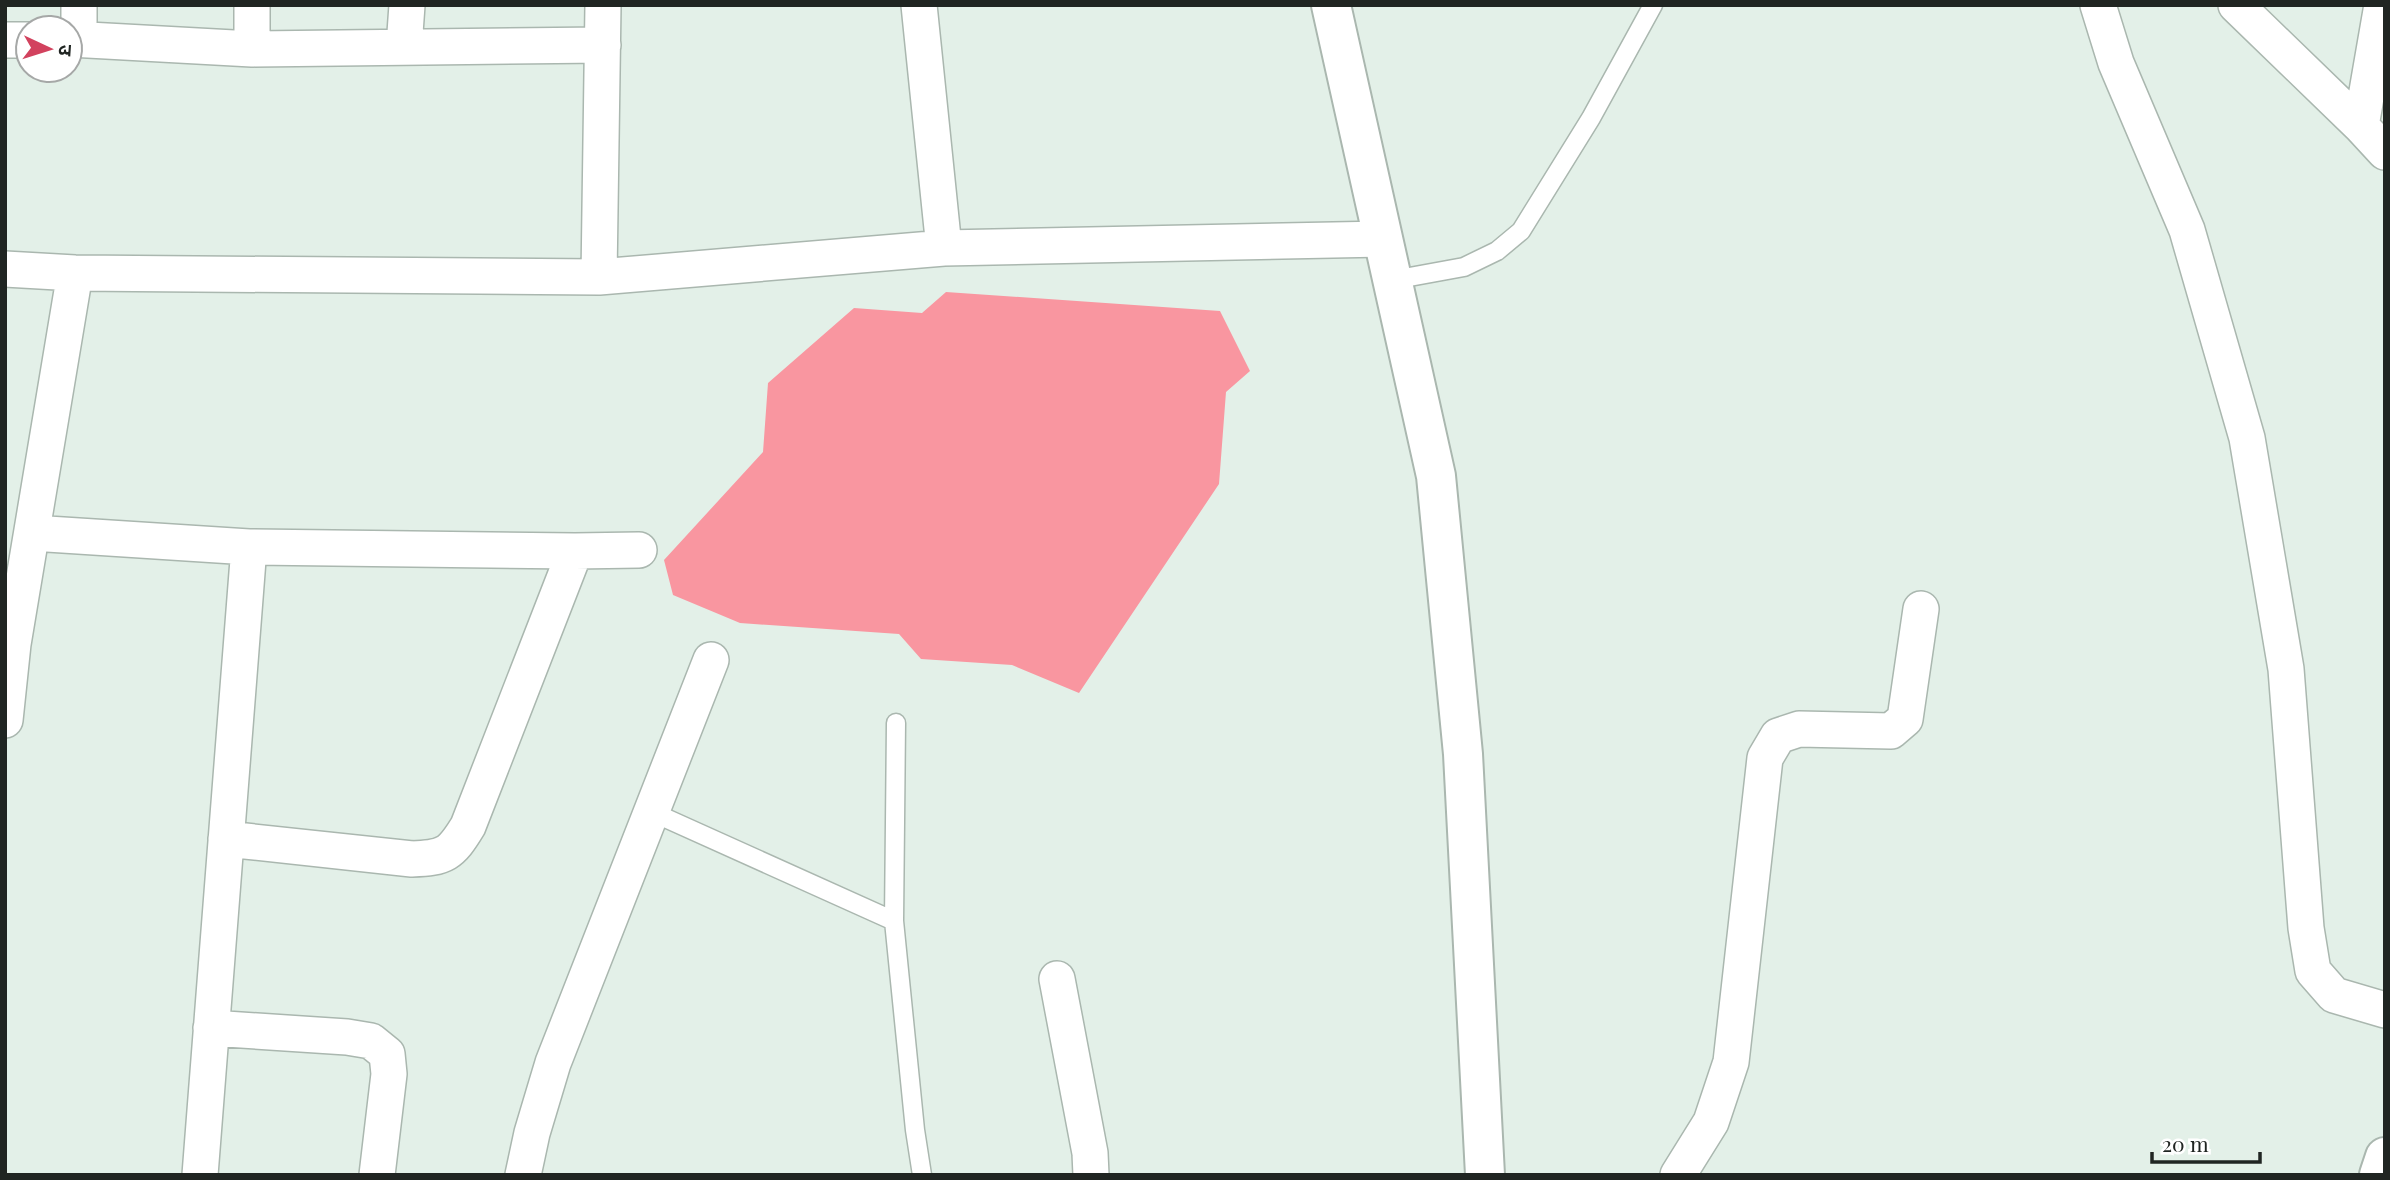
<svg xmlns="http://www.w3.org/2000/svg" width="2390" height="1180" font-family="'Playfair Display','Noto Sans Devanagari',serif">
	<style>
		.water { fill: #f996a0 }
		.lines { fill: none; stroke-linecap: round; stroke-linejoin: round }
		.service-casing { stroke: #aab7af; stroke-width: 21 }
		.minor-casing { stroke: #aab7af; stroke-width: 38 }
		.tertiary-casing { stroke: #aab7af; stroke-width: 42 }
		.primary-casing { stroke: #aab7af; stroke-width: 42 }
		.service { stroke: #fff; stroke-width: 18 }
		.minor { stroke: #fff; stroke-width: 35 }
		.tertiary { stroke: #fff; stroke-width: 38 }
		.primary { stroke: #fff; stroke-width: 38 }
	</style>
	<rect width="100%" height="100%" fill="#e3f0e8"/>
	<path class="water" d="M946 292 1220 311 1250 371 1226 392 1219 484 1079 693 1012 665 921 659 899 634 740 623 673 595 664 560 763 452 768 383 854 308 922 313Z"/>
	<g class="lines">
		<g class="service-casing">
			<path id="service" d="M1393 280 1464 267 1497 251 1521 231 1591 118 1653 5
				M896 723 894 921 915 1130 922 1175
				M652 812 894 921"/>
		</g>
		<g class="minor-casing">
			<path id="minor" d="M79 5V39
				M252 5V49
				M919 5 944 248
				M2098 5 2116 63 2187 230 2247 438 2286 669 2306 928 2313 971 2334 995 2385 1010
				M2236 5 2361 126 2385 152
				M70 39 252 49 603 45
				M5 40H28
				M404 47 407 5
				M2361 126 2382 5
				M5 269 75 273 599 277 944 248 1384 239
				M599 277 603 5
				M32 533 249 547 575 551 639 550
				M5 720 13 644 75 273
				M226 839 412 859C445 858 451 854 468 826L575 551
				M1057 979 1090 1153 1091 1175
				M211 1028 347 1037 371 1041 387 1054 389 1074 377 1175
				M200 1175 249 547
				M523 1175 532 1133 553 1063 711 660
				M1678 1175 1711 1122 1731 1062 1765 758 1778 736 1799 729 1891 731 1905 719 1921 609"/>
		</g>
		<g class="tertiary-casing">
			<path id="tertiary" d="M1331 5 1436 476 1463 754 1485 1175"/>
		</g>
		<g class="primary-casing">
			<path id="primary" d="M2379 1175 2385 1157"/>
		</g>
		<use href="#service" class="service"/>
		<use href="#minor" class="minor"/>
		<use href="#tertiary" class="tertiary"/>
		<use href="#primary" class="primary"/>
	</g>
	<rect width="2390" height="1180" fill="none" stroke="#202522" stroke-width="14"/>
	<g transform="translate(49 49) rotate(94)"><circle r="33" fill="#ffffff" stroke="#a6a8a7" stroke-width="2"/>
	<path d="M0-5L12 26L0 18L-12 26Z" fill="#d2425e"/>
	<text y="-10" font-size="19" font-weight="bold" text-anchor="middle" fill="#202522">उ</text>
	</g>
	<path d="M2152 1152v10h108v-10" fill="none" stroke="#202522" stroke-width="3.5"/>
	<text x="2162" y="1152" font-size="21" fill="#202522" stroke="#ffffff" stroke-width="5" paint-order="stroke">20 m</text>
</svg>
